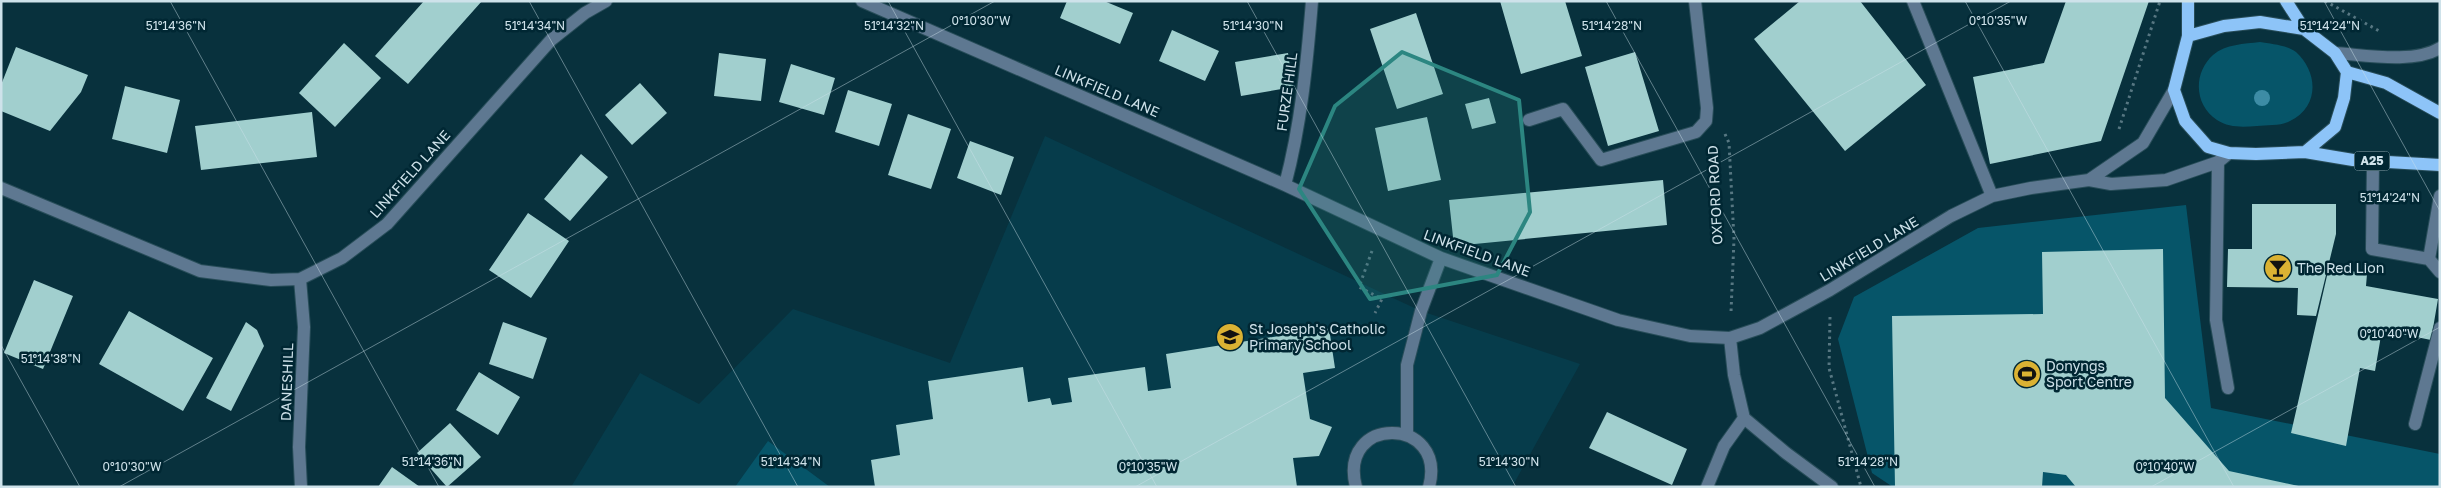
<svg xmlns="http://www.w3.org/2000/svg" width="2441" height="488" font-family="'Golos Text',sans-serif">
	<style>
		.built { fill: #063c4b }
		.green { fill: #065569 }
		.building { fill: #a1cfce }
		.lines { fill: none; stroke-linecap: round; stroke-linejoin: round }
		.minor-casing { stroke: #284d59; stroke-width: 14 }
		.major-casing { stroke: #284d59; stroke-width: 14 }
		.path { stroke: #577782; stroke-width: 3; stroke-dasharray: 2.5 4; stroke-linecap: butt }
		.minor { stroke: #5e7891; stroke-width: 12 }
		.major { stroke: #8dc4f8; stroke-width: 12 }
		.tree { fill: #3d8ca5 }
		.marked { fill: #2c8681; fill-opacity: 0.2; stroke: #2c8681; stroke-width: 4; stroke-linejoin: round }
		.ticks { fill: none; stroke: #cee2ea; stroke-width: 1; stroke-opacity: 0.45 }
		.labels { text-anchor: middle; stroke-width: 5; stroke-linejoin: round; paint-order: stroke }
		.shield { fill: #002733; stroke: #90aab3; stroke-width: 1 }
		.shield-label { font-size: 12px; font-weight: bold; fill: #cee2ea }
		.street-label { font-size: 14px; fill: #cee2ea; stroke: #002733 }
		.poi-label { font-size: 14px; fill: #cee2ea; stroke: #002733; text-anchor: start }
		.ticks-label { font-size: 12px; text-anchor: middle; fill: #cee2ea; stroke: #002733; stroke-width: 5; stroke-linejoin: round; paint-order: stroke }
	</style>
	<rect width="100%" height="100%" fill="#08313d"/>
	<path class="built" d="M1045 136 1421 311 1580 364 1512 487H571L640 373 699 404 793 309 950 363Z"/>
	<path class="green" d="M2260 42C2271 44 2287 45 2296 52 2318 72 2320 106 2290 121 2281 126 2267 125 2257 126 2243 127 2229 128 2217 120 2194 105 2193 73 2213 55 2226 44 2244 44 2260 42Z
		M2186 205 2211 408 2440 454V487H1893L1872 473 1838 339 1854 297 1978 228Z
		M768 441 830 487H735Z"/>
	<path class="building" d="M424 1H482L408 84 375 56Z
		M1067 1H1104L1133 13 1120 44 1060 18Z
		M1500 1H1565L1582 56 1521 74Z
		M1800 1H1860L1926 85 1845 151 1754 39Z
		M2066 1H2149L2101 141 1990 164 1973 77 2044 63Z
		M1416 13 1443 94 1397 109 1370 29Z
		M1172 30 1219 51 1205 81 1159 61Z
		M344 43 381 78 335 127 299 93Z
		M16 47 88 75 81 92 50 131 1 111V85Z
		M1635 52 1659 131 1608 146 1585 67Z
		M719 53 766 59 761 101 714 96Z
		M1288 53 1293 87 1241 96 1235 62Z
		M791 64 835 78 824 115 779 102Z
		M640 83 667 113 632 145 605 115Z
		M125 86 180 100 167 153 112 139Z
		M848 90 892 104 879 146 835 132Z
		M1489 98 1496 123 1472 129 1465 104Z
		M312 112 317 157 201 170 195 126Z
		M908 114 951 129 931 189 888 175Z
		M1427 117 1441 180 1388 191 1375 128Z
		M970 141 1014 157 1001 195 957 178Z
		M581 154 608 177 570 221 544 199Z
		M1663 180 1667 225 1454 246 1449 200Z
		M2252 204H2336V234L2316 316 2297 315 2298 288 2227 287 2228 249H2252Z
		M528 213 569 241 531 298 489 270Z
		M2163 249 2165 398 2229 471 2303 487H2076L2066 475 2043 472 2042 487H1895L1892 316 2043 314 2042 252Z
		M2329 267 2367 274 2366 286 2438 299 2431 340 2382 330 2375 371 2360 368 2346 446 2291 433Z
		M34 280 73 296 43 369 4 353Z
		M129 311 213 358 183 411 99 364Z
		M246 322 257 330 264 346 231 411 206 398Z
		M503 322 547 338 533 379 489 364Z
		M1329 328 1335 368 1303 373 1310 419 1332 427 1319 456 1293 458 1297 487H875L871 460 900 455 896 425 933 419 928 381 1023 367 1028 402 1050 398 1052 405 1072 402 1068 378 1145 367 1148 391 1171 388 1166 354Z
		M479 372 520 397 498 435 456 410Z
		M1607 412 1687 449 1672 485 1589 448Z
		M450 423 481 457 447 487 417 453Z
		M392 467 420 487H378Z"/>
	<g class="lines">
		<g class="minor-casing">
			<path id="minor" d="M862 1 1285 185 1441 258 1618 320 1690 336 1730 338 1760 328 1830 290 1951 216 1992 196 2031 188 2089 180 2111 184 2166 180 2218 162 2229 153
				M1913 1 1992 196
				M2335 53C2365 55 2414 64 2440 48
				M1529 120 1563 109 1601 160 1696 132 1706 121 1707 108 1695 1
				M2373 161 2372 249 2429 259
				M2218 162 2216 320 2228 388
				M2089 180 2143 143 2174 90
				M1285 185C1301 125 1307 63 1312 1
				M1 188 200 271 271 280 300 279 342 258 387 224 551 40 585 13 606 1
				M2440 196 2429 259 2440 272
				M300 279 304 327 299 447 301 487
				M1744 418 1786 453 1832 487
				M2415 424 2440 328
				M1407 435V365L1421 311 1441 258
				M1356 487C1337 414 1448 416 1429 487
				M1707 487 1724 446 1744 418 1734 375 1730 338"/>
		</g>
		<g class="major-casing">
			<path id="major" d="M2188 1V36L2174 90 2185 121 2208 147 2229 153 2256 154 2305 152 2335 127 2344 98 2347 72 2335 53 2304 29 2286 1
				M2188 36 2224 26 2260 22 2304 29
				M2347 72 2386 83 2440 113
				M2305 152 2353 160 2440 165"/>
		</g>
		<path class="path" d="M2325 1 2381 32
			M2119 129 2160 1
			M1725 134 1729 143 1734 239 1731 312
			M1372 251 1359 287 1382 299 1375 313
			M1830 317 1829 368 1861 487"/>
		<use href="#minor" class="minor"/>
		<use href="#major" class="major"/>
	</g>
	<circle class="tree" cx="2262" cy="98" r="8"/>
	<path class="marked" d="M1402 52 1519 100 1530 212 1497 275 1370 299 1299 189 1335 106Z"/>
	<path class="ticks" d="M170 1 439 487M529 1 798 487M888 1 1157 487M1247 1 1516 487M1606 1 1875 487M1965 1 2234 487M2324 1 2440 211M1 345 80 487M119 487 995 1M1135 487 2011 1M2151 487 2440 327"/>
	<defs>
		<g id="bar-disc" transform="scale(1.4375)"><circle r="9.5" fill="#dbb233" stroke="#002733"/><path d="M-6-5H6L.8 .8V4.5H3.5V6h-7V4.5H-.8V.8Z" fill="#111"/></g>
		<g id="school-disc" transform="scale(1.4375)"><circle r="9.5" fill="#dbb233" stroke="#002733"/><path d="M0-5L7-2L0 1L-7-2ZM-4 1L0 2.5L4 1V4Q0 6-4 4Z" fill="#111"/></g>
		<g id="stadium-disc" transform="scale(1.4375)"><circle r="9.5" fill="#dbb233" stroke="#002733"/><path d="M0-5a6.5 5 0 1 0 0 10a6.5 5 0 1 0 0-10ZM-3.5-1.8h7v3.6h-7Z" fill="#111"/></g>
	</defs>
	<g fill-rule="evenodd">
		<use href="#bar-disc" x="2278" y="268"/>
		<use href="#school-disc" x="1230" y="337"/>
		<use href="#stadium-disc" x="2027" y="374"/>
	</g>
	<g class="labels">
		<rect class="shield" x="2354.5" y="151.5" width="35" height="19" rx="4"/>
		<g class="shield-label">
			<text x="2372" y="165">A25</text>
		</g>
		<g class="street-label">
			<text transform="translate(1107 91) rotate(23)" y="5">LINKFIELD LANE</text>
			<text transform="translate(1287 92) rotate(-82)" y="5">FURZE HILL</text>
			<text transform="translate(410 174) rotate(-48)" y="5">LINKFIELD LANE</text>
			<text transform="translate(1715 195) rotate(-93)" y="5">OXFORD ROAD</text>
			<text transform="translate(1869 249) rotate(-31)" y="5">LINKFIELD LANE</text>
			<text transform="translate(1477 253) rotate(20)" y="5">LINKFIELD LANE</text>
			<text transform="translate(287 382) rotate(-88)" y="5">DANESHILL</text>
		</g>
		<g class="poi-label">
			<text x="2297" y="273">The Red Lion</text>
			<text x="1249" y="334">St Joseph's Catholic<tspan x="1249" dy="16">Primary School</tspan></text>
			<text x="2046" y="371">Donyngs<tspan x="2046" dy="16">Sport Centre</tspan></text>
		</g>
	</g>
	<g class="ticks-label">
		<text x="981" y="25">0°10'30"W</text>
		<text x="1998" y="25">0°10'35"W</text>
		<text x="176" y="30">51°14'36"N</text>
		<text x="894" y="30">51°14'32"N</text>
		<text x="1253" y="30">51°14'30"N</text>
		<text x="1612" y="30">51°14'28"N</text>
		<text x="535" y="30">51°14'34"N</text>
		<text x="2330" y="30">51°14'24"N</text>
		<text x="2390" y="202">51°14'24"N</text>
		<text x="2389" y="338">0°10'40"W</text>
		<text x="51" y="363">51°14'38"N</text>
		<text x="432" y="466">51°14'36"N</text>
		<text x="791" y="466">51°14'34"N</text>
		<text x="1509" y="466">51°14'30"N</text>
		<text x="1868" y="466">51°14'28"N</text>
		<text x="132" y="471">0°10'30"W</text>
		<text x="1148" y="471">0°10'35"W</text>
		<text x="2165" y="471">0°10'40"W</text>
	</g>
	<rect width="2441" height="488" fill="none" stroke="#cee2ea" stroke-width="5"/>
</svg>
